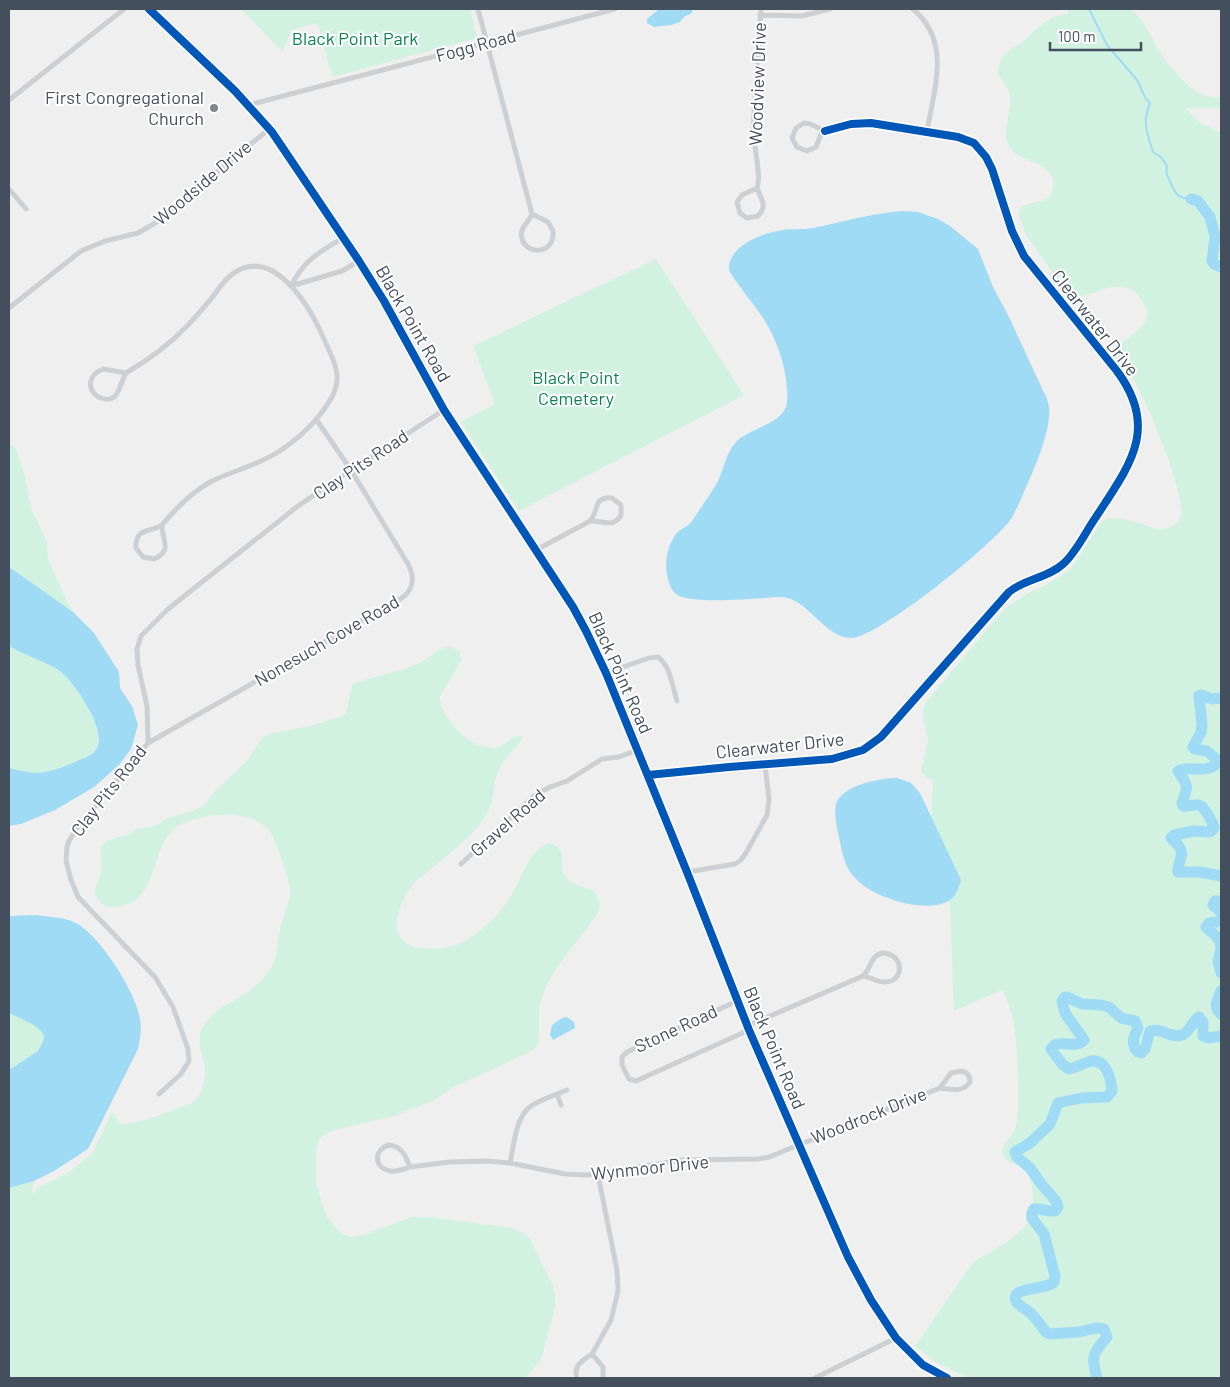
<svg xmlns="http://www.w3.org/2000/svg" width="1230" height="1387" font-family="Barlow,sans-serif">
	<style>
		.green { fill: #d1f2e1 }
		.water { fill: #a0dbf5 }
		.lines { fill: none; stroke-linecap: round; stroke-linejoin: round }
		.stream { stroke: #a0dbf5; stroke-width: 2 }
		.river { stroke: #a0dbf5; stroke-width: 11 }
		.street { stroke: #cdd0d3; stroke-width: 5 }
		.secondary { stroke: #cdd0d4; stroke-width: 7 }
		.cycleway-casing { stroke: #fff; stroke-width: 11 }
		.cycleway { stroke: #0057b8; stroke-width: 8 }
		.poi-dot { fill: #808791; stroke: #fff; stroke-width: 2 }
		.labels { text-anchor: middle; stroke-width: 4; stroke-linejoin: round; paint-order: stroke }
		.park-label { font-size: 18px; fill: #0b8353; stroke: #fff }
		.street-label { font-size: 18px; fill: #444f5e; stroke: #fff }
		.poi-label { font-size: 18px; fill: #444f5e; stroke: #fff; text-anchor: end }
	</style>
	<rect width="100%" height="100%" fill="#f0efef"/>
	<path class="green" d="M241 9H470L477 38 332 77 318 23 291 30 283 52Z
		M1067 9H1131C1146 22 1153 41 1163 57 1166 63 1172 67 1176 72 1190 89 1198 96 1221 98V108H1185L1201 123 1221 133V1378H969L937 1363 915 1346 974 1261 1006 1243 1027 1225 1026 1212 1033 1202C1033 1190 1032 1179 1024 1169 1018 1163 1006 1164 1003 1154 1000 1143 1013 1137 1016 1127 1019 1112 1018 1096 1018 1081 1017 1049 1017 1018 1002 990L954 1011 948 855 931 816 933 781 922 774 921 771 928 740 923 718V710L926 702 1005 608 1030 592 1046 585 1070 570 1102 521C1115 513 1143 525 1158 529 1168 529 1180 525 1181 514 1184 491 1150 410 1138 388 1132 375 1122 365 1113 354L1114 347C1130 336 1157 324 1143 302 1139 296 1135 291 1129 289 1109 279 1088 302 1069 295L1026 235 1018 213C1026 197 1047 207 1052 192 1061 161 1021 164 1011 149 999 134 1012 114 1010 97 1009 88 1001 80 997 73L1001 58 1012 48 1023 42 1033 31 1051 18 1068 13Z
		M656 259 744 395 519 511 461 422 495 404 473 346Z
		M9 442 16 449 25 477 31 508 47 542 48 559 67 602 73 612 9 568Z
		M9 644C22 649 52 663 63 672 78 685 110 734 94 752 89 757 78 760 71 764 45 775 36 776 9 768Z
		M450 646 459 651 462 660 440 696C440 705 443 711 448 718 461 737 472 746 496 749L515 736H521L522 741C511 752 500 762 496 778 493 790 494 802 487 814 473 836 450 853 431 869 424 875 415 880 411 887 403 898 391 923 400 936 405 944 413 948 422 948 436 949 450 949 463 942 482 932 503 911 513 892 524 873 528 851 550 842 573 855 554 865 566 878 581 894 598 879 600 909 582 940 551 965 541 1001 537 1016 541 1032 537 1047L530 1052 450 1089 435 1100 394 1116 335 1130 322 1136 318 1142 316 1154V1182L321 1200 327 1217 342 1234 352 1237 364 1235 411 1217H429L512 1228 522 1232 530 1239 553 1286 555 1296V1307L541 1360 525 1378H9V1181H34L32 1194 40 1186 66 1174 92 1154 111 1113H114L120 1124C138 1124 154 1117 171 1111 177 1108 185 1106 192 1103 202 1097 205 1080 205 1069 203 1051 193 1040 206 1022 217 1006 238 1001 252 989 259 983 268 975 272 966 278 955 277 942 280 930 282 917 291 902 290 889 288 876 277 843 270 832 263 821 247 816 234 815 220 813 186 819 175 828 151 847 159 897 122 906 117 907 112 908 107 907 102 905 96 898 95 893 94 886 100 879 101 872 102 865 101 856 100 849L106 841 129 834 138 829 155 826 170 817 193 811 204 805 216 790 246 762 262 738 269 734 310 726 340 717 346 713 352 685C374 674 401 674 423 661 432 655 439 648 450 646Z
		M9 1011C22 1017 36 1023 46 1034 44 1052 22 1063 9 1072Z"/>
	<path class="water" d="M659 9H692V13L684 17 680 22 671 25 654 27 647 23V19Z
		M903 211 918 212 938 219 950 226 978 249 993 287 1008 315 1047 399C1049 405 1050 411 1049 417 1047 442 1031 476 1021 499 1018 505 1015 513 1011 519 994 544 878 638 851 638 825 638 807 598 782 597 762 597 685 607 674 592 662 576 664 547 678 532 682 528 688 527 692 521 700 509 709 496 717 483 724 470 725 454 736 442 750 427 786 424 787 401 789 373 777 338 761 315 751 300 738 286 729 270 727 248 759 234 778 231 790 228 801 230 813 228 843 222 872 213 903 211Z
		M9 567 73 612 94 633 119 672 120 688 132 706 138 725 131 749 119 765 94 787 55 810 21 824 9 826V768C38 776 47 774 75 762 83 758 93 756 97 748 107 729 73 679 57 669 42 660 24 655 9 646Z
		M897 778 911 783 920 793 961 880C959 887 956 896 950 900 928 915 874 898 857 880 846 870 843 857 840 842 838 831 833 815 836 804 842 785 880 778 897 778Z
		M36 915C50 917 66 917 78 924 101 938 136 992 140 1019 142 1029 140 1039 138 1049L88 1149 54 1171 34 1181 9 1188V1070L38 1051 43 1042 44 1035C36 1023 21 1019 9 1013V916Z
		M567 1017 574 1022 575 1028 553 1040 550 1035 552 1025 562 1018Z"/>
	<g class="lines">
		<path class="stream" d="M1089 9 1107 45 1137 80 1146 99 1150 103C1142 122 1147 133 1153 152L1161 157 1167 166C1166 175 1166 173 1170 181 1176 194 1175 197 1191 199"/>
		<path class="river" d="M1191 199 1198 201 1210 217 1215 236 1212 261 1214 264 1221 267
			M1221 698 1212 699 1202 695 1199 696 1202 725 1201 732 1193 747 1195 749 1207 751 1216 759V764C1206 774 1189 765 1178 771 1188 786 1189 785 1182 803L1183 806C1188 807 1194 804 1199 805 1205 807 1213 823 1214 828L1210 832 1194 831 1174 835 1171 838C1174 842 1178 844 1180 848 1185 857 1176 864 1178 872H1199L1221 876
			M1221 901H1215L1213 905 1221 912
			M1221 921 1209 923 1206 927 1216 936 1220 942 1221 949 1218 962 1221 973
			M1221 991C1217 1000 1213 1007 1221 1014
			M1097 1378C1091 1357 1092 1354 1107 1337L1104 1329 1096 1328 1079 1332 1049 1334 1046 1332C1040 1325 1035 1316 1028 1311 1024 1308 1018 1305 1016 1301 1010 1286 1045 1291 1054 1282L1055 1276 1044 1234 1032 1218V1213L1034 1209C1041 1208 1048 1212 1055 1211L1058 1207 1056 1201 1042 1185 1030 1168 1017 1157 1015 1152 1030 1143 1050 1124 1058 1103 1081 1098 1107 1097 1112 1091C1111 1077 1105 1056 1088 1062 1081 1064 1076 1068 1069 1069L1062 1064 1051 1049 1056 1044C1065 1042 1077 1048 1084 1040L1065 1013 1062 1001 1065 997H1067L1082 1004 1101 1005 1109 1007 1121 1018 1135 1021 1138 1028C1134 1036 1130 1045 1138 1052L1141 1053 1145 1049 1150 1031C1161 1027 1171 1039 1182 1035 1190 1032 1192 1021 1199 1017L1203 1022V1036L1208 1038 1221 1036"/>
		<path class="street" d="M478 9 532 214
			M913 9C952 42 934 88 927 132
			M760 15 802 16 830 9
			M9 100 124 9
			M249 105 615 9
			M804 123 810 124 825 131 821 134 816 147 807 151 797 147 792 138 796 128Z
			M757 188C762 176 753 144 753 128L761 9
			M757 188C761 199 768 206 758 216L747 218 740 213 737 202 742 195Z
			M9 189 26 209
			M532 214 548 222 553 231C555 259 517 254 522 231 524 224 530 220 532 214Z
			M291 286 342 271 359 261
			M291 286C304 260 319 252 343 238
			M9 308 81 251 105 241 138 233 157 222 269 129
			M103 369 126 373C118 386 120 406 98 397 86 388 89 374 103 369Z
			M126 373C148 360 168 346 186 327 195 318 203 308 211 299 218 290 224 279 234 273 274 246 310 307 323 337 340 373 345 383 319 416 303 435 282 452 259 462 243 469 226 474 210 482 191 493 176 508 162 525
			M162 525C161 539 174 550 154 559L143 557 136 548C135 527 150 533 162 525Z
			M536 550 590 521C603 520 613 529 621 515V505L612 498C593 496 599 511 590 521
			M606 673 649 658 658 657C671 667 672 686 677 701
			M148 743 402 598C414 589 415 578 408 564L351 470 316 419
			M648 775 729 767 832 759 863 750 881 737 1009 592C1025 579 1048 578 1063 564 1076 553 1086 531 1096 517 1129 466 1160 429 1117 371L1024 256 1012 231 992 169 986 157 974 143 958 137 871 123 851 124 825 131
			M461 864 535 795 550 787 567 781 602 759 619 757 638 750
			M687 872 735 864 741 860 746 853 767 815 769 799 765 765
			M882 953C904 953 905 981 886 982 878 983 871 977 863 976 872 968 869 957 882 953Z
			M737 1001 627 1052 622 1057V1065L629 1079 636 1081 749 1030
			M747 1026 863 976
			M961 1071C967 1072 970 1075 970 1082 963 1093 951 1089 940 1088L951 1073Z
			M159 1094 181 1074 189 1061 188 1049 173 1007 155 977 78 897 71 880 66 861 67 847 69 841 77 828 148 743 147 706 138 665 137 649 141 636 168 609 298 506 351 470 444 410
			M557 1094 561 1105
			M389 1145C402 1146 406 1157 410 1167 404 1169 396 1172 390 1171 374 1168 373 1150 389 1145Z
			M510 1163C514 1146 515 1117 531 1106 542 1099 556 1095 567 1090
			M410 1167 450 1162 487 1161 510 1163 565 1174 588 1175 683 1160 758 1159 769 1157 940 1088
			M592 1354 611 1320 618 1291 617 1270 598 1175
			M577 1378C573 1365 582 1361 592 1354L603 1367V1378
			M815 1378 896 1338"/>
		<path class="secondary" d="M149 9 235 91 272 132 359 261 384 301 444 410 573 607 586 631 606 673 687 872 749 1030 848 1257 871 1300 896 1338 923 1365 947 1378"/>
		<g class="cycleway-casing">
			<path id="cycleway" d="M149 9 235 91 272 132 359 261 384 301 444 410 573 607 586 631 606 673 687 872 749 1030 848 1257 871 1300 896 1338 923 1365 947 1378
				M648 775 729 767 832 759 863 750 881 737 1009 592C1025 579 1048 578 1063 564 1076 553 1086 531 1096 517 1129 466 1160 429 1117 371L1024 256 1012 231 992 169 986 157 974 143 958 137 871 123 851 124 825 131"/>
		</g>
		<use href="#cycleway" class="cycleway"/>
	</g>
	<circle class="poi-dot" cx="214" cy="108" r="5"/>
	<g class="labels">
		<g class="park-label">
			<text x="355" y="45">Black Point Park</text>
			<text x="576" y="384">Black Point<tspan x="576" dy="21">Cemetery</tspan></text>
		</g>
		<g class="street-label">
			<text transform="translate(476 46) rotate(-15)" y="6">Fogg Road</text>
			<text transform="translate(758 84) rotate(-88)" y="6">Woodview Drive</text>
			<text transform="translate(203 183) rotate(-40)" y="6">Woodside Drive</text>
			<text transform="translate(1095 323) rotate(52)" y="6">Clearwater Drive</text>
			<text transform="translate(413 324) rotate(60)" y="6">Black Point Road</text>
			<text transform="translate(361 465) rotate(-34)" y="6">Clay Pits Road</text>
			<text transform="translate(327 641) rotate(-30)" y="6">Nonesuch Cove Road</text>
			<text transform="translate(620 673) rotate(66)" y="6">Black Point Road</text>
			<text transform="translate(780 746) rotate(-6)" y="6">Clearwater Drive</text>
			<text transform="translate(109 791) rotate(-52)" y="6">Clay Pits Road</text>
			<text transform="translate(508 823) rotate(-41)" y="6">Gravel Road</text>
			<text transform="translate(676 1029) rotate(-25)" y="6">Stone Road</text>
			<text transform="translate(774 1048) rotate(67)" y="6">Black Point Road</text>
			<text transform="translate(869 1116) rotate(-22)" y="6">Woodrock Drive</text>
			<text transform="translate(650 1168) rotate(-6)" y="6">Wynmoor Drive</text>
		</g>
		<g class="poi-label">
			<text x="204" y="104">First Congregational<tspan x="204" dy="21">Church</tspan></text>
		</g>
	</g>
	<rect width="1230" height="1387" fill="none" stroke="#444f5e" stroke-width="20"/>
	<path d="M1050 42v8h91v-8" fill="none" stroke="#444f5e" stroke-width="2.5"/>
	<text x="1058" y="42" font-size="15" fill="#444f5e" stroke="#ffffff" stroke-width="4" paint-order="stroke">100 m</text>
</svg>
